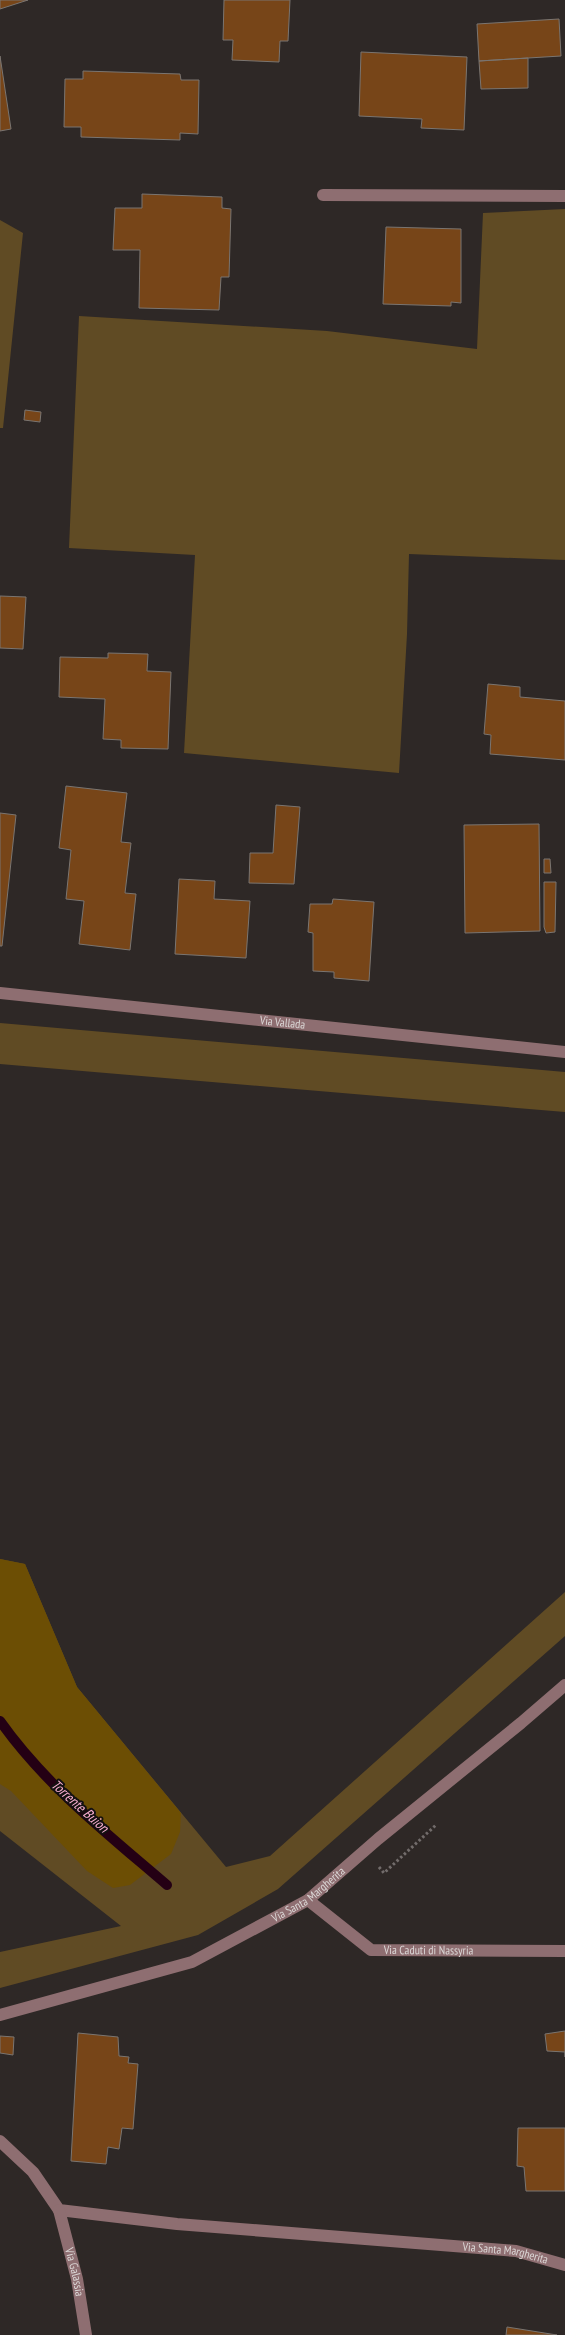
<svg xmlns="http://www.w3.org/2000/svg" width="565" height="2335" font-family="'PT Sans Narrow',sans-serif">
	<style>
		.green { fill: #604b24 }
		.forest { fill: #6c4e04 }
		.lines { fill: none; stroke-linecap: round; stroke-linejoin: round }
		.stream { stroke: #240014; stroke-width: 10 }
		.building { fill: #774518; stroke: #7a7571 }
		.path { stroke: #726c6b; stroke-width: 3; stroke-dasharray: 2.5 2.5; stroke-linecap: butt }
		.minor { stroke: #8e6e71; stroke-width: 12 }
		.labels { text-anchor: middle; stroke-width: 4; stroke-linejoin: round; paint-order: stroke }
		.street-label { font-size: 12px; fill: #dbd7d6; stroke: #141111 }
		.water-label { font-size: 14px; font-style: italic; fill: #fab0d2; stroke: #141111 }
	</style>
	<rect width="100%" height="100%" fill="#2e2826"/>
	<path class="green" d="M565 209V560L409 554 407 634 399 773 184 753 195 555 69 548 79 316 327 331 477 349 483 213Z
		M0 220 23 233 3 428H0Z
		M0 1023 565 1072V1112L0 1064Z
		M0 1559 25 1564 77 1687 226 1867 270 1856 565 1592V1636L278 1889 198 1935 0 1988V1952L121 1926 0 1831Z"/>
	<path class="forest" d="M0 1559 25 1564 77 1687 181 1813 180 1832 171 1854 130 1885 113 1888 87 1871 11 1791 0 1784Z"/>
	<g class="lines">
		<path class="stream" d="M0 1721C45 1785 109 1835 167 1885"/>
	</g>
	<path class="building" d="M0 0H28L0 9Z
		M224 0H290L288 41H280L279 62 232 60 233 40H223Z
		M559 19 561 56 479 61 477 24Z
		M361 52 467 57 464 130 421 128 422 119 359 116Z
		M0 56 11 129 0 131Z
		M528 58V88L481 89 479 61Z
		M83 71 180 74 181 80H199L198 134 180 133V140L81 137V127H64L65 79H83Z
		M142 194 222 197V208L231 209 229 277H221L219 310 139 308 140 250H113L115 208H142Z
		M386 227 461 229V303L451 302V306L383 304Z
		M25 410 41 412 40 422 24 420Z
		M0 596 26 597 23 649 0 648Z
		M108 653 148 654 147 671 171 672 168 749 121 748V740L103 739 105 699 59 697 60 657 108 658Z
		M488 684 520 687V697L565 701V760L490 754 491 735 484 734Z
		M66 786 127 793 121 842 131 843 125 893 136 894 130 950 79 944 84 901 66 899 71 850 59 848Z
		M276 805 300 807 294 884 249 883 250 853H273Z
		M0 813 16 815 2 946H0Z
		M539 824 540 931 465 933 464 825Z
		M544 859H550L551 873H544Z
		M179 879 215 881 214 899 250 901 246 958 175 954Z
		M544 882H556L555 932 546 933 544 927Z
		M333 899 374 902 369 981 334 978V972L313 971V933L308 932 310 904H332Z
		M565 2031V2057V2052L547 2051 545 2034Z
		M78 2033 118 2037 119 2056 129 2057 128 2063 138 2064 133 2129 122 2128 119 2149 108 2147 106 2164 71 2161Z
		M0 2036 14 2037 13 2055 0 2053Z
		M518 2128H565V2191H526L524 2167 517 2166Z
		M507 2327 557 2335H506Z"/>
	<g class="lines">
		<path class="path" d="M379 1867 384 1873 436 1825"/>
		<g class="minor">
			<path d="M323 195 565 196"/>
			<path id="s1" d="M0 993 565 1052"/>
			<path id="s2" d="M308 1900 371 1950 565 1951"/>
			<path id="s3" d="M0 2015 192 1962 308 1900 378 1839 521 1723 565 1685"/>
			<path id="s4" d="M0 2141 33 2172 59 2210 177 2224 516 2251 565 2265"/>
			<path id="s5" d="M59 2210 77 2279 86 2335"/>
		</g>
	</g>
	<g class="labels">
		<g class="street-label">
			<text dy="4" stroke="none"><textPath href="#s1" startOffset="284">Via Vallada</textPath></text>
			<text dy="4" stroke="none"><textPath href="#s3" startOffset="334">Via Santa Margherita</textPath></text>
			<text dy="4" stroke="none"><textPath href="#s2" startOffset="138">Via Caduti di Nassyria</textPath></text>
			<text dy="4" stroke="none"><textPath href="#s4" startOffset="540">Via Santa Margherita</textPath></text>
			<text dy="4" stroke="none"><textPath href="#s5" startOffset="64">Via Galassia</textPath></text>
		</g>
		<g class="water-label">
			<text transform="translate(80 1806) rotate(42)" y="5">Torrente Buion</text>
		</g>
	</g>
</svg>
